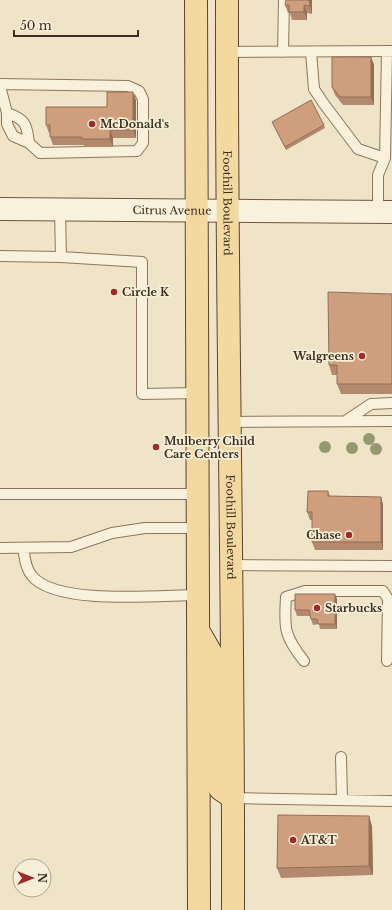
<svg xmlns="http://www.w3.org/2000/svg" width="392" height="910" font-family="'Libre Baskerville',serif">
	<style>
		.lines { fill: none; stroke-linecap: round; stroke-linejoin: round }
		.service-casing { stroke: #8d765c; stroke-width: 12 }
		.secondary-casing { stroke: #6f573f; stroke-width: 24 }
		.primary-casing { stroke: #5b4430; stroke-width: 24 }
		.service { stroke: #faf1dc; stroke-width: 10 }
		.secondary { stroke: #faf1dc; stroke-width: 22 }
		.primary { stroke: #f3d9a0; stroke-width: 22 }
		.tree { fill: #96986f }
		.wall { fill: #b2896c }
		.shaded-wall { fill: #916f58 }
		.building { fill: #cf9f7d; stroke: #916f58 }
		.poi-dot { fill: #9e2a2b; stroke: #f7eed8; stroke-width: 1.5 }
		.labels { text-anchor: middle; stroke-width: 3.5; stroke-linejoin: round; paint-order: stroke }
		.poi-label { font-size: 11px; font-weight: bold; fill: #3d2e20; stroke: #f7eed8; text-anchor: start }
		.street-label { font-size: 11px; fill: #3d2e20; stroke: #f7eed8 }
	</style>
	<rect width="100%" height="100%" fill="#f0e4c8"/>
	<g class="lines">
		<g class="service-casing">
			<path id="service" d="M227 52 392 51
				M283 52 284 0
				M311 52 314 89 324 104 358 149 385 158
				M0 84 128 86 139 91 143 99V143L137 151 40 153 29 143 13 136 7 124V113L0 86
				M7 113C25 119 27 124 29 143
				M378 212V175L385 158 387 51
				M0 256 61 257 60 210
				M61 257 142 262V394L197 393
				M347 420 371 404 392 403
				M229 422 392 421
				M0 494H198
				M0 548 71 547 112 533 145 528H198
				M23 548C25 558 25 567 32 576 57 606 161 595 198 595
				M232 565 392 566
				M304 661C284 636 284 628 286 597L305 591H383L388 599 387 661
				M341 757 342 799
				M233 798 392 801"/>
		</g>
		<g class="secondary-casing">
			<g id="secondary">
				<path id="s1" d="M0 209 392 212"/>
			</g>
		</g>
		<g class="primary-casing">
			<g id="primary">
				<path d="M196 0 199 910"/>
				<path id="s2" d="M227 0C226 303 234 607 233 910"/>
				<path d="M199 632 214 658 217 777 220 789 233 798"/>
			</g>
		</g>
		<use href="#service" class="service"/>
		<use href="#secondary" class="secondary"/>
		<use href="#primary" class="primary"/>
	</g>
	<g class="tree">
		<circle cx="369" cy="439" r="6"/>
		<circle cx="325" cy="447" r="6"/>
		<circle cx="352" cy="448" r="6"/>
		<circle cx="376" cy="449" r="6"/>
	</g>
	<path class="wall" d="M312 0V14L307 13V20H292L290 13H288L285 5Z
		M371 57 374 65V105H343L335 95 332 87Z
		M136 100V138H113V147H85L84 145H53L50 137V133H49L46 125Z
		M272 122 324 125 325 128 286 150Z
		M392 294V394H341L337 384V375H332L329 365Z
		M328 491 330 496 381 497 383 505V550H315L312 542V520H310L307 512Z
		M337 599V629H320L319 624 313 625 310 616H297L295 610Z
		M372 826 373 875 281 878 277 868Z"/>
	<path class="shaded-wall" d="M309 0H312V14L310 6Z
		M304 5 307 13V20L304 12Z
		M371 57 374 65V105L371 97Z
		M133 92 136 100V138L133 130Z
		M110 130 113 138V147L110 139Z
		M381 497 383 505V550L381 542Z
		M335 594 337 599V629L335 624Z
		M369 816 372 826 373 875 369 866Z"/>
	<path class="building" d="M286 0H309L310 6 304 5V12H289V5H285Z
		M332 57H371V97H340L332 87Z
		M107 92H133V130H110V139H82V137H50V125H46V107H107Z
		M311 100 324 125 285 147 272 122Z
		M328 292 392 294V384H337V365H329Z
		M308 491H328V496L381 497V542H312V512H307Z
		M295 594H335V624H318L317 619H311L309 610H295Z
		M278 815 369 816V866L277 868Z"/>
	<g class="poi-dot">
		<circle cx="92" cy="124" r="4"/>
		<circle cx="114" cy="292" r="4"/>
		<circle cx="362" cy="356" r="4"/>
		<circle cx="156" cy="447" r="4"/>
		<circle cx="349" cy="535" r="4"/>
		<circle cx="317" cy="608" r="4"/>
		<circle cx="293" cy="840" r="4"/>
	</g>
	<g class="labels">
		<g class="poi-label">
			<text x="100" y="128">McDonald's</text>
			<text x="122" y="296">Circle K</text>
			<text x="354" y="360" text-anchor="end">Walgreens</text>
			<text x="164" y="445">Mulberry Child<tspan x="164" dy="13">Care Centers</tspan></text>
			<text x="341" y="539" text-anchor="end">Chase</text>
			<text x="325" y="612">Starbucks</text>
			<text x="301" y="844">AT&amp;T</text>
		</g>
		<g class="street-label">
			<text dy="4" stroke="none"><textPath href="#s2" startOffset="203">Foothill Boulevard</textPath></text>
			<text dy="4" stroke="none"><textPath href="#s1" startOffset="172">Citrus Avenue</textPath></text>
			<text dy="4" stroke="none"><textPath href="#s2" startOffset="527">Foothill Boulevard</textPath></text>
		</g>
	</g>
	<g transform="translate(32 878) rotate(90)"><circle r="19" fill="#f7eed8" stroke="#ada18e"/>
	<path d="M0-3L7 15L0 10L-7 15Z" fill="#9e2a2b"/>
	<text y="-6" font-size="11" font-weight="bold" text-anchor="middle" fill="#3d2e20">N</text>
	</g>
	<path d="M14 30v6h124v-6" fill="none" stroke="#3d2e20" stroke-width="2"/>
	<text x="20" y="30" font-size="12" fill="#3d2e20" stroke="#f7eed8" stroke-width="3" paint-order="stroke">50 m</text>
</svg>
